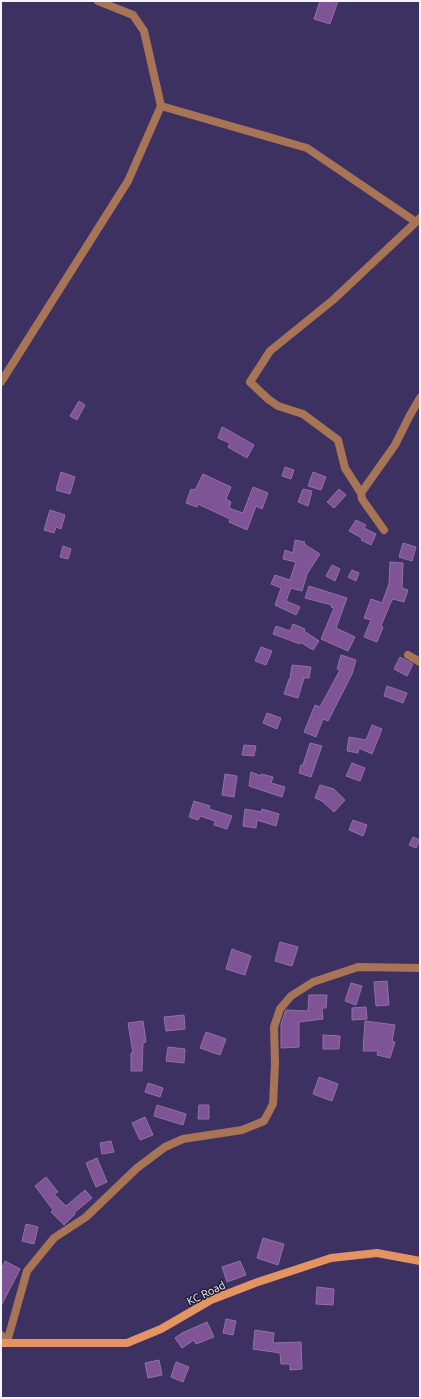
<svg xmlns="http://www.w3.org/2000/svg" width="421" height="1399" font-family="Ubuntu,sans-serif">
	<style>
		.building { fill: #7e5496; stroke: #9171a4 }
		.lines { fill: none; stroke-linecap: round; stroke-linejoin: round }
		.minor { stroke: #a77556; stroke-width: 8 }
		.secondary { stroke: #e39462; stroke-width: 8 }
		.labels { text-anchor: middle; stroke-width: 3; stroke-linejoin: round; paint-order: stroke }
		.street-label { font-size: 11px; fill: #f4f4fa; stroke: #231e34 }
	</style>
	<rect width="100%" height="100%" fill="#3d3162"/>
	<path class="building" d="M320 1H338L330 24 314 19Z
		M79 401 85 405 77 420 70 416Z
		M222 427 228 430 254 445 247 458 228 447 230 443 218 438Z
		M285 467 294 470 291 479 282 476Z
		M61 472 75 477 70 494 56 490Z
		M313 472 326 477 321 490 308 486Z
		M203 474 231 487 226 499 231 502 229 508 243 513 253 487 268 493 262 509 256 506 247 530 229 522 230 519 198 504 197 507 186 503 191 489 195 490Z
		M303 489 312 491 308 506 298 502Z
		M339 489 346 495 334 508 327 502Z
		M50 510 65 515 61 529 56 527 54 533 44 530Z
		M356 520 366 525 364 528 376 534 371 545 361 540 362 538 349 531Z
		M295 540 305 542 304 544 320 554 307 574 302 591 291 588 286 601 300 607 296 615 275 605 281 588 271 584 275 575 290 580 296 562 283 559 285 550 293 553Z
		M403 543 416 547 412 561 399 557Z
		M63 546 71 549 68 559 60 557Z
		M390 562 403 563 402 588 408 590 404 602 393 599 391 602 381 626 383 627 377 642 364 637 371 620 364 618 371 599 382 603 389 584Z
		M332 565 340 569 335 581 326 576Z
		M352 570 359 573 356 581 348 577Z
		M309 586 347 598 336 628 355 637 348 651 321 639 334 608 331 607 332 605 305 598Z
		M293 624 305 629 304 631 319 641 313 650 300 642V644L273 634 276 626 290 631Z
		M261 647 272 651 266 665 255 661Z
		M341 655 356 660 352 674 328 721 323 719 316 737 304 732 315 705 320 707 340 670 337 669Z
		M400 657 413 664 407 676 394 669Z
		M292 665 311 667 309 678H304L298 698 284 694 289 679H290Z
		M387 686 407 693 403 703 384 696Z
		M267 713 281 718 277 729 263 723Z
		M372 725 382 729 372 754 359 748 358 753 347 751 349 737 366 740Z
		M310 743 322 746 311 777 299 773 301 765H303Z
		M244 745 256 746 254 756 242 755Z
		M352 763 365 768 360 781 346 776Z
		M251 772 261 776V774L273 777 271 783 285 787 282 797 249 786Z
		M225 774 237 776 234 797 222 795Z
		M320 785 334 789 345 800 334 812 322 801 315 798Z
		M194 801 210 806 209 809 232 816 227 829 214 825 215 821 200 816 198 820 189 817Z
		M245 809 261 812 262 809 279 814 276 826 257 820 256 828 243 826Z
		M353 820 367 825 363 836 349 830Z
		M413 837 420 840 416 848 409 845Z
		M280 942 298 947 292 966 275 961Z
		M232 949 251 956 245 975 226 969Z
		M387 981 389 1005 376 1006 374 982Z
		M351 983 362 986 356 1005 345 1001Z
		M309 995H327L326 1008H322L323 1019 299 1022V1047L281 1048V1024L285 1012 286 1010 308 1011Z
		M366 1007 367 1019 352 1020V1008Z
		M184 1015 185 1029 166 1031 164 1017Z
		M143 1021 146 1042 143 1043 142 1071H131V1053H133L128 1023Z
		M365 1021 395 1025 392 1041 395 1042 390 1058 377 1055 378 1051H363Z
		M206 1032 226 1039 220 1055 200 1048Z
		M323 1035 340 1036 339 1049H323Z
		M168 1047 185 1049 184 1063 166 1061Z
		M319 1077 338 1084 332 1101 313 1094Z
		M148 1083 163 1088 160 1097 145 1092Z
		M157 1105 186 1114 183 1125 154 1116Z
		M199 1105H209V1119H198Z
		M145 1117 153 1135 140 1140 132 1123Z
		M111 1141 114 1152 102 1154 100 1143Z
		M97 1158 107 1182 96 1187 86 1163Z
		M46 1177 58 1192 54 1194 66 1206 85 1190 92 1198 74 1213 75 1214 64 1225 51 1212 53 1210 35 1186Z
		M26 1224 38 1227 34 1244 22 1241Z
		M263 1238 284 1244 278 1265 257 1258Z
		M5 1261 20 1269 1 1306V1270Z
		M240 1261 246 1275 227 1282 222 1267Z
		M317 1287 334 1289 333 1305 316 1304Z
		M226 1319 236 1321 233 1335 223 1333Z
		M207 1322 214 1337 196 1344 194 1340 182 1348 175 1338 182 1333Z
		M255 1330 274 1333 273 1343 301 1342 302 1369 290 1370V1364H281L280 1353 253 1349Z
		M159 1360 162 1375 148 1378 145 1363Z
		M176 1362 189 1367 183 1382 171 1377Z"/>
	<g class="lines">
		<path class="minor" d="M98 1 133 15 144 31 161 106
			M1 382 128 181 161 106 307 148 416 222 420 218
			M361 493 395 445 410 415 420 398
			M384 530 362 499 361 493 345 468 338 440 303 414 278 406 268 399 250 382 270 351 333 300 416 222
			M408 655 420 662
			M1 1335 7 1342 27 1271 54 1238 86 1217 137 1168 165 1147 183 1139 242 1130 264 1121 273 1104 275 1063 274 1027 280 1009 291 996 313 982 358 967 420 968"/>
		<path class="secondary" d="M1 1343H127L161 1329 211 1300 255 1283 331 1258 377 1253 420 1261"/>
	</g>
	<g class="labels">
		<g class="street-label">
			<text transform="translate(206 1293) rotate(-26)" y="4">KC Road</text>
		</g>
	</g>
	<rect width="421" height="1399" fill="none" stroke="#f4f4fa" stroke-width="4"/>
</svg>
